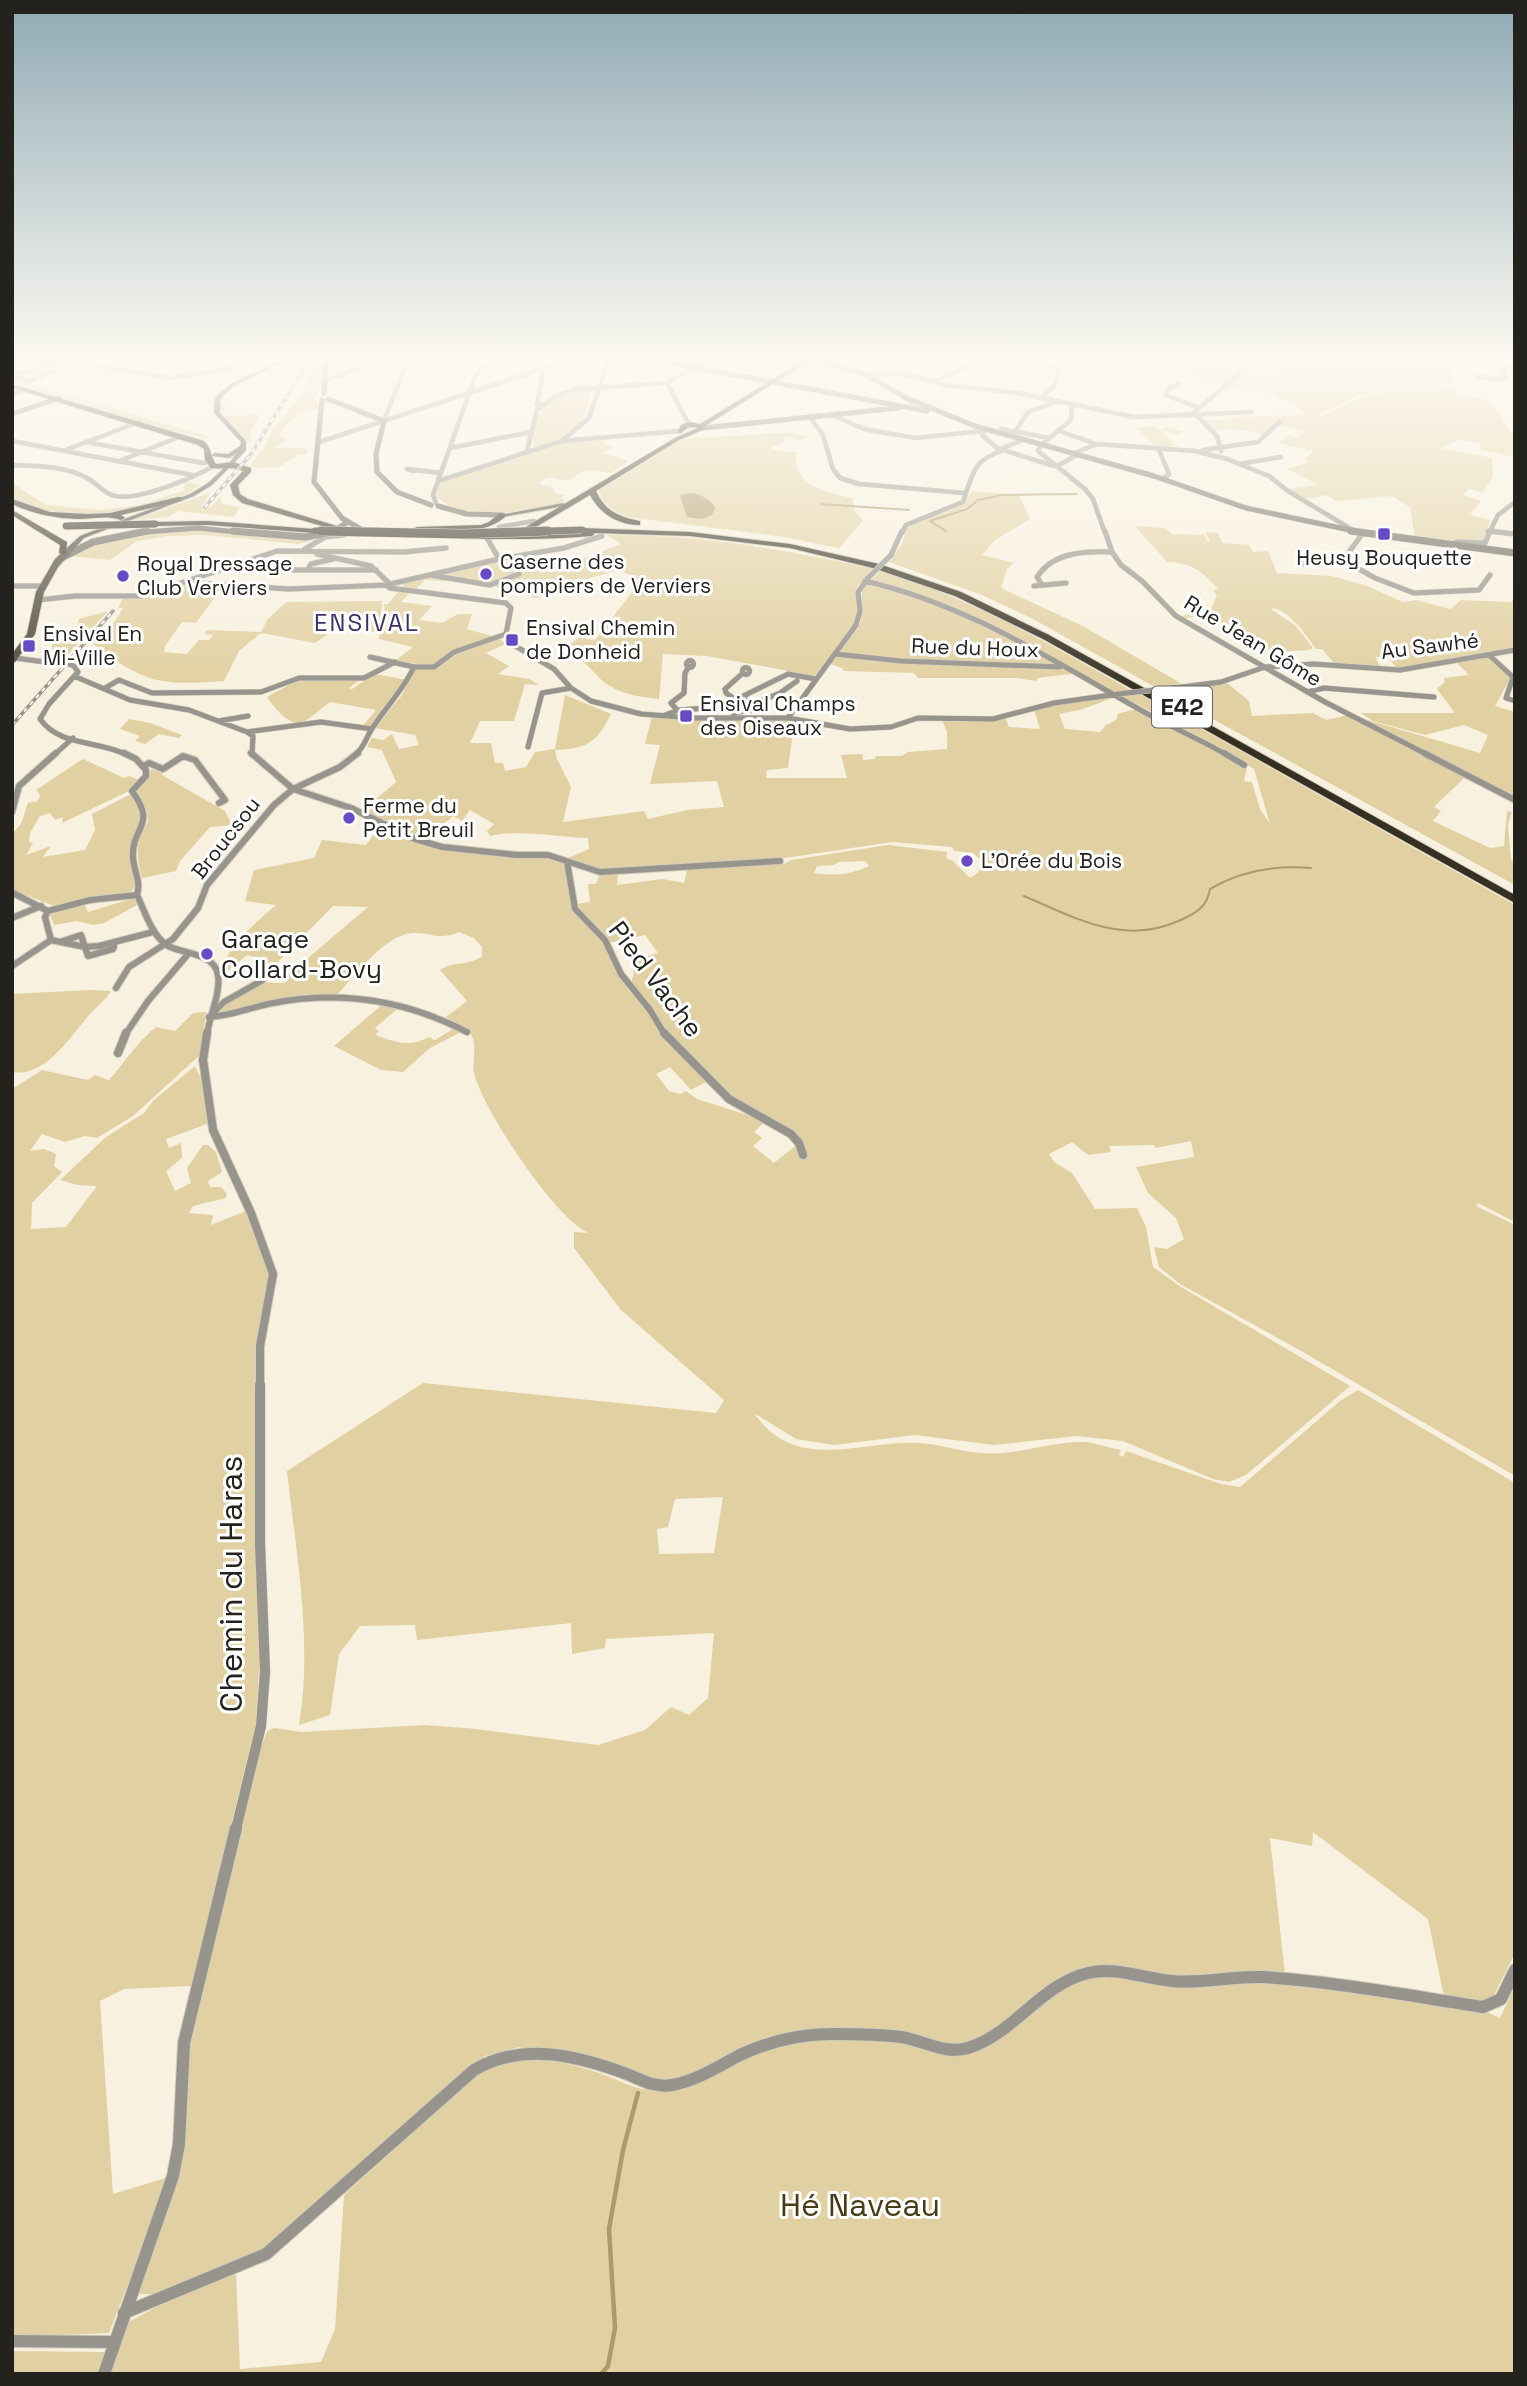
<svg xmlns="http://www.w3.org/2000/svg" width="1527" height="2386" font-family="'Space Grotesk',sans-serif">
	<style>
		.green { fill: #e1d0a1; fill-rule: evenodd }
		.water { fill: #ac9a69 }
		.lines { fill: none; stroke-linecap: round; stroke-linejoin: round }
		.stream-far1 { stroke: #ac9a69; stroke-width: 2 }
		.stream { stroke: #ac9a69; stroke-width: 4.5 }
		.street-far5-casing { stroke: #d2ccbc; stroke-width: 5 }
		.street-far4-casing { stroke: #d2ccbc; stroke-width: 6 }
		.street-far3-casing { stroke: #d2ccbc; stroke-width: 8 }
		.street-far2-casing { stroke: #d2ccbc; stroke-width: 10 }
		.street-far1-casing { stroke: #d2ccbc; stroke-width: 11 }
		.street-casing { stroke: #d2ccbc; stroke-width: 14 }
		.secondary-far1-casing { stroke: #d2ccbc; stroke-width: 6 }
		.secondary-casing { stroke: #d2ccbc; stroke-width: 8 }
		.primary-casing { stroke: #d2ccbc; stroke-width: 2 }
		.highway-casing { stroke: #d2ccbc; stroke-width: 2 }
		.street-far5 { stroke: #97948d; stroke-width: 4.5 }
		.street-far4 { stroke: #97948d; stroke-width: 5 }
		.street-far3 { stroke: #97948d; stroke-width: 6 }
		.street-far2 { stroke: #97948d; stroke-width: 8 }
		.street-far1 { stroke: #97948d; stroke-width: 10 }
		.street { stroke: #97948d; stroke-width: 12 }
		.secondary-far1 { stroke: #6c685e; stroke-width: 5 }
		.secondary { stroke: #6c685e; stroke-width: 7 }
		.primary { fill: #4e493d; fill-rule: evenodd }
		.highway { fill: #353022; fill-rule: evenodd }
		.rail-casing { stroke: #989387; stroke-width: 3.5 }
		.rail { stroke: #fff; stroke-width: 2; stroke-dasharray: 4.5; stroke-linecap: butt }
		.street-bridge-casing { stroke: #d2ccbc; stroke-width: 6; stroke-linecap: butt }
		.highway-bridge-far1-casing { stroke: #d2ccbc; stroke-width: 8; stroke-linecap: butt }
		.highway-bridge-casing { stroke: #d2ccbc; stroke-width: 10; stroke-linecap: butt }
		.street-bridge { stroke: #97948d; stroke-width: 5 }
		.highway-bridge-far1 { stroke: #353022; stroke-width: 7 }
		.highway-bridge { stroke: #353022; stroke-width: 9 }
		.poi-dot { fill: #684bc4; stroke: #fff; stroke-width: 2.5 }
		.labels { text-anchor: middle; stroke-width: 6; stroke-linejoin: round; paint-order: stroke }
		.far-poi-label { font-size: 21px; fill: #24221c; stroke: #fff; text-anchor: start }
		.far-street-label { font-size: 21px; fill: #24221c; stroke: #fff }
		.far-quarter-label { font-size: 24px; letter-spacing: 2px; fill: #3c306b; stroke: #fff }
		.shield { fill: #fff; stroke: #666460; stroke-width: 2 }
		.shield-label { font-size: 24px; font-weight: bold; fill: #24221c }
		.poi-label { font-size: 26px; fill: #24221c; stroke: #fff; text-anchor: start }
		.street-label { font-size: 26px; fill: #24221c; stroke: #fff }
		.near-street-label { font-size: 32px; fill: #24221c; stroke: #fff }
		.near-park-label { font-size: 32px; fill: #493b13; stroke: #fff }
	</style>
	<rect width="100%" height="100%" fill="#f8f1df"/>
	<path class="green" d="M1218 356H1239V359L1251 361 1226 382 1212 379 1207 383 1181 370 1193 365 1220 362Z
		M1295 356H1386L1455 363 1450 384 1400 388 1357 396 1317 415 1321 416 1364 396 1402 389 1453 385 1458 395 1490 400 1515 438V457L1481 450 1480 443 1459 440 1441 448 1492 458 1493 477 1482 492 1469 489 1463 495 1481 501 1470 515 1490 520 1483 542 1415 538 1410 507 1392 496 1336 501 1327 495 1306 499 1288 489 1319 485 1287 469 1310 462 1305 460 1313 451 1279 443 1288 435 1298 438 1304 431 1274 425 1265 435 1237 429 1212 430 1204 421 1232 419 1230 417 1307 415 1292 401 1277 398 1276 394 1226 388 1245 372 1277 375 1279 368 1258 361 1260 359 1283 366Z
		M317 366H321L320 392 314 398 319 402 318 409C301 410 289 421 279 435L288 440 274 448H307V454L298 455 279 467 254 468 250 464 263 450 274 426 296 402Z
		M12 379 207 436 209 438 179 433 12 382Z
		M582 390 591 393C584 428 567 440 534 448 527 417 553 393 582 390Z
		M227 406 223 414 227 416 260 415 250 433 252 441H248L220 412V407Z
		M1155 426 1160 430 1166 427 1184 432 1179 435 1161 430 1176 446 1155 447 1137 428Z
		M779 433H795L808 438 798 440 783 436 784 442 770 448 778 451 797 452C789 485 829 493 853 498L854 510 863 521 839 548 778 536 628 517C615 512 602 505 599 490L682 439Z
		M603 440 605 445 615 447 603 453 629 461 611 473 590 470 581 472 570 480C558 482 548 472 539 484L551 486 555 493 565 495 561 498 565 500 557 505C520 510 467 525 437 497L439 483 558 444Z
		M184 481 200 485C152 520 63 525 12 497V483L46 505 100 510 140 505 185 490 183 488 185 485 182 482Z
		M972 491 1019 495 1030 519 995 540 982 555 1014 563 1007 569 1001 588 1083 626 1182 684 1155 687 1033 619 982 595 889 562 902 544 907 527C929 513 960 516 972 491Z
		M210 493 202 507H211L220 496 222 504 240 507 234 517 178 511 168 517 134 520Z
		M1135 526 1165 528 1172 534 1204 535 1208 543 1210 542 1206 532 1218 533 1222 543 1249 545 1253 552 1268 551 1277 573 1332 576 1367 586 1403 602 1416 600 1451 609 1461 600 1511 602 1515 598V648L1397 669 1388 657H1375L1380 666 1334 663 1322 649H1316C1305 634 1291 612 1273 608L1272 610 1295 625 1313 648 1309 650 1274 652 1208 615 1186 618 1181 616 1209 612 1217 596 1213 590 1218 589C1202 571 1192 563 1167 562Z
		M196 530 320 538 299 544 206 535 169 536 137 541 110 560 69 556C107 535 153 534 196 530Z
		M607 535C698 534 784 549 873 569L856 588 857 616 852 627 816 676 707 656 663 654 659 699C643 697 624 695 610 686 593 676 582 652 560 650L579 638 595 640 636 587 629 581 631 576 619 570 586 579 535 598C501 584 462 582 425 580L416 589 403 586V583L503 560 515 566 556 558 567 565 621 544Z
		M881 570C973 600 1048 643 1132 691L1113 693 1080 673 1037 678V681L1017 678H918L914 673 844 671 842 668 831 664 861 622 862 590Z
		M186 584 223 586 196 623 182 622 165 646 164 652 187 654 199 640H209L213 635 204 634 207 630 261 632 267 620 286 602 382 601 380 633 340 626 315 643 261 633 239 651 224 681C160 686 144 683 93 644L115 621 123 608H118L122 599 154 596Z
		M400 590 411 592 401 602 432 606 419 620 442 623 458 614H472L467 629 492 636 483 641 498 638 506 644 486 653 509 666 498 674 529 679 539 685 525 684 514 721H480L470 743H491L495 763H503L505 771 526 767 535 752 555 749 565 695 611 714C597 743 586 749 555 750L557 759 571 787 563 822 644 811 648 819 687 810 724 807 717 781 650 784 660 745 645 744 652 717 803 719 820 725 812 727 794 725 788 768 767 770 766 778H847L841 755 862 754 863 760 875 759 876 756H902L908 752 947 749V732L942 720 960 722 1006 719 1009 727 1040 729 1034 709 1110 696 1112 698 1083 709 1059 714 1065 729 1100 732 1106 725 1116 720 1118 714C1122 713 1129 710 1134 710 1154 710 1227 754 1247 767L1244 781 1252 782 1260 809 1270 824 1254 769 1229 752 1121 696 1139 694 1515 905V1222L1478 1203 1476 1206 1515 1225V1476L1303 1352 1180 1284 1159 1267 1154 1247 1167 1249 1184 1239 1176 1218 1148 1193 1136 1167 1194 1157 1191 1141 1156 1148 1154 1145 1109 1146 1111 1152 1088 1155 1072 1142 1049 1154 1054 1162 1072 1173 1095 1209 1137 1208 1146 1227 1153 1267 1181 1287 1350 1386 1246 1475 1229 1482 1213 1479 1123 1441 1077 1436 994 1445 915 1435 834 1445 796 1439 754 1413C796 1474 861 1440 919 1443 940 1444 961 1452 983 1453 1017 1456 1051 1441 1084 1442 1096 1443 1109 1448 1121 1450L1119 1455 1123 1457 1126 1451 1221 1484 1240 1487 1340 1401 1358 1390 1515 1483V1953L1493 1997 1480 2001 1444 1997 1428 1919 1313 1832 1312 1846 1270 1838 1285 1975 1233 1974 1197 1978 1096 1966 1076 1981 1097 1977 1199 1985 1274 1982 1482 2010 1500 2018 1515 1987V2374H110L125 2324 157 2307 236 2273 240 2369 321 2362 335 2329 344 2195 483 2070C524 2050 569 2062 610 2077 622 2082 634 2088 646 2090L580 2056 519 2047 485 2056 265 2249 156 2294H138L178 2174 183 2137V2072L189 2041 253 1771 267 1731 274 1728 302 1732 425 1725 476 1729 598 1745 645 1730 671 1707 689 1715 708 1698 714 1633 606 1639 605 1648 572 1654 571 1623 417 1640 415 1625 360 1626 339 1654 330 1715 299 1725C313 1642 296 1554 287 1471L423 1383 716 1413 724 1400 621 1310 574 1248V1232L588 1233C554 1217 483 1110 474 1073 472 1062 477 1045 472 1036 467 1027 455 1022 446 1017L467 1001 440 970C453 961 470 966 482 956V947L474 938 459 932C439 941 432 932 412 933 385 935 355 975 338 994H305L218 1014C225 1002 250 986 265 983 272 982 280 984 287 982L282 980 368 907 333 906 262 978 248 971 262 959 247 955 223 975C219 952 259 920 276 905L245 901 254 870 314 858 322 840 366 845 375 833 392 838 395 832C434 848 476 855 519 858 534 859 547 856 562 861L571 884 573 907 579 918 602 939 628 990 643 1005 663 1036 710 1080 691 1090 670 1067 656 1074 669 1091 680 1094 686 1091 697 1099 766 1121 754 1132 762 1138 753 1146 774 1163 799 1143 777 1124 728 1096 704 1067 670 1038 655 1012 631 984 637 959 658 953 645 935 609 943 584 918 576 904 590 902 588 884H596L600 873 618 872 617 885 663 879 684 883 687 870 771 862 784 864 791 860 888 845 947 852 946 858 953 861 970 878 979 872 981 860 973 853 954 851 952 847 892 842 765 861 644 869 597 870 566 859 589 849 588 838C558 837 519 829 490 836L487 831 494 824 470 810 462 821 453 816 444 824 436 822 418 838 362 811 396 782 382 750 367 747 372 738 383 740 392 734 399 749 419 745 415 735 375 728 402 695 416 667H434L396 660 413 647 378 639 386 622 384 604H388ZM865 861 869 866C851 875 834 876 814 873L817 866 834 865 838 862ZM723 1497 714 1553 659 1554 657 1529 668 1527 675 1499Z
		M108 611 61 662H55L64 653 53 654 51 639 77 626 79 619Z
		M1484 657 1490 658 1511 677 1495 706 1515 712V798L1361 718 1480 753 1488 735 1464 725 1425 735 1373 721 1361 713H1455L1437 689 1445 682 1444 678 1469 675 1456 662Z
		M375 674 407 680 371 727H362L376 710 330 702C322 707 311 719 302 722 289 727 273 706 267 697L300 679 360 680 349 688 352 689Z
		M1227 683 1249 701 1252 716 1313 713 1326 720 1348 715 1466 776 1434 807 1441 811 1433 821 1490 848 1504 846 1507 811 1512 812 1508 825 1511 860 1515 862V885L1162 691Z
		M129 719 150 723 182 735 179 738 159 734 145 744 135 741 140 736 120 729Z
		M83 759 124 778 129 776 139 780 127 792 62 823 63 817 55 820 50 813 40 816 30 833 29 842 33 843 26 855 51 846 43 857 85 850 95 830 92 814 129 795 135 798 142 811 131 851 137 883 130 894 54 906 12 890V834L21 824 28 803 38 801 40 795 36 790Z
		M152 769 163 773 162 775 225 811 232 825 210 827 180 861 176 871 142 878C136 857 135 840 148 822L147 810 135 789Z
		M134 898 137 905 104 923 93 925 77 921 54 925 50 915 84 904 88 912Z
		M91 990 111 991C106 1000 96 1007 89 1015 71 1036 45 1078 12 1072V994Z
		M384 1003 402 1005 375 1028 379 1031 375 1035C395 1042 410 1048 429 1037L435 1040 456 1027 463 1031 430 1048 403 1072 381 1070 334 1046Z
		M206 1012 201 1054 133 1116 97 1138 85 1136 65 1142 42 1134 30 1151 44 1149 56 1154 54 1166 62 1172 32 1203 31 1229 66 1227 97 1186 77 1185 60 1180 106 1137 144 1113 153 1101 195 1066 205 1087 207 1124 166 1139 169 1148 181 1143 182 1158 166 1171 175 1191 191 1183 187 1168 203 1145H208L216 1152 222 1172 208 1181 210 1187H221L227 1194 226 1198 193 1206 189 1213 213 1215 211 1225 246 1211 271 1276 257 1350 259 1669 256 1724 191 1986 124 1989 100 2001 113 2194 169 2177 109 2333 12 2337V1089L42 1070 88 1080 95 1075 109 1080C124 1063 139 1040 156 1027L175 1031 193 1013Z
		M12 2351 105 2352 100 2374H12Z"/>
	<path class="water" d="M692 493C701 495 711 499 715 508L712 515 702 519 687 517 680 495Z"/>
	<g class="lines">
		<path class="stream-far1" d="M821 504 909 510
			M930 521 967 509 978 500 1002 495 1077 494
			M930 521 946 531
			M1024 896C1078 919 1125 947 1183 919 1198 912 1207 906 1210 889 1242 870 1275 865 1311 868"/>
		<path class="stream" d="M601 2374 608 2366 615 2328 609 2229 623 2150 638 2093"/>
		<g class="street-far5-casing">
			<path id="street-far5" d="M18 356 55 364 73 363 171 378 231 368 269 356
				M1038 356 1060 372 1053 387 1043 397
				M1116 356 1139 364 1164 360 1157 356
				M1389 356 1515 368
				M71 361 88 356
				M540 370 543 372 537 404 543 405
				M881 373 899 356
				M12 375 51 366
				M867 375 904 374 945 385 1018 393 1134 417 1251 412
				M1477 376 1494 379 1490 380
				M12 377 30 381 58 368
				M1494 379 1505 378 1502 367
				M324 381 393 356
				M933 382 968 366
				M667 383 689 425
				M1178 384 1167 390 1166 395 1199 408
				M12 394 25 390
				M1072 405 1071 420 1041 445 1038 451 1085 489 1093 499 1105 533
				M832 415 864 429 916 438 982 431
				M1191 415 1260 356
				M1196 415 1217 436 1221 451
				M810 417 823 435 833 469 840 478 859 484 965 493
				M384 421 409 356
				M1001 429 1049 438
				M985 430 982 435 997 448 1054 466
				M1016 430 1028 412 1058 401
				M1059 431 1096 444
				M12 441 192 475
				M562 441 589 418 610 356
				M86 442 203 463 210 461
				M319 442 582 356
				M450 448 531 432
				M68 449 139 422
				M1000 449 1023 440
				M1159 450 1169 474 1163 479
				M1203 450 1258 442 1279 422
				M527 451 537 410 556 396 575 389 667 383 716 356
				M1072 454 1097 444 1195 451 1227 459 1269 476 1288 491 1356 532
				M122 460 179 437
				M1239 464 1281 457
				M12 465C37 466 65 466 87 478 97 483 104 494 115 496 139 501 192 478 214 466
				M1057 466 1077 455
				M414 471 407 469 441 473
				M438 481 562 441 679 431
				M436 503 433 495 476 374 485 366 518 359
				M499 527 534 521
				M1488 531 1505 533
				M902 533 906 525 963 502C974 472 971 462 1003 450
				M1489 533 1498 515 1515 502"/>
		</g>
		<g class="street-far4-casing">
			<path id="street-far4" d="M1105 531 1112 552 1121 565 1142 581 1176 616 1325 702 1428 755
				M1489 531 1515 534
				M487 532V538L499 559
				M1363 533 1343 560 1375 578 1414 593 1479 590 1490 575
				M1456 542 1485 543 1490 531
				M305 549 325 537 344 535
				M317 554 371 566 389 583
				M891 555 902 531
				M233 564 249 570H376
				M1304 564 1311 558 1343 560
				M308 569 311 564 333 559
				M430 575 490 585 519 574
				M865 581C965 604 1049 658 1137 708 1166 725 1198 738 1227 755
				M185 582 289 589 386 585 390 588 506 603 511 608 506 634 512 644 554 669 571 688 591 701 641 714 693 718H788L850 729 891 727 918 718 993 719 1054 703 1118 694
				M386 585 499 559 564 548 602 536
				M1042 585 1037 577C1053 552 1085 551 1112 552
				M12 586H42
				M1034 586 1066 583
				M38 600 75 596H142L277 551 404 552 446 548
				M835 654 901 661 1060 667
				M1489 655 1513 677 1506 698 1515 701
				M370 657 414 667H434L454 652 506 634
				M15 658 60 664
				M686.5 664a3.5 3.5 0 1 1 7 0a3.5 3.5 0 1 1-7 0Z
				M68 664 74 666 78 672 49 704 40 719C60 747 99 740 127 755
				M742.5 671a3.5 3.5 0 1 1 7 0a3.5 3.5 0 1 1-7 0Z
				M74 676 130 700 189 710 247 732 321 722 372 729
				M1182 687 1221 682 1265 667 1314 664 1400 670 1515 650
				M105 688 119 680 152 693 261 692 299 678H364L395 662
				M1307 692 1324 688 1434 697
				M736 700 726 693 725 689 743 673
				M761 701 780 693 797 681
				M677 710 671 703 684 693 685 673 689 666
				M733 713 765 708 761 701 752 702 741 698
				M665 715 679 710 721 707 788 674 816 679
				M788 718 856 625 860 611 858 592 868 578
				M219 721 248 716
				M247 732 253 736 252 755
				M528 747 542 693 571 688
				M54 755 73 738
				M355 755C365 747 366 737 373 727 387 706 403 690 414 667"/>
		</g>
		<g class="street-far3-casing">
			<path id="street-far3" d="M124 753 136 759 146 770V776L132 791C158 827 131 825 133 858 134 872 141 880 137 895
				M251 753 293 789 351 808 415 839 442 847 516 855H548L600 872 780 861
				M1224 753 1244 765
				M1424 753 1515 800
				M144 766 149 763 163 769 183 756 195 760 225 800 219 803
				M12 812 19 786 56 753
				M567 862 575 909 605 940 621 974 650 1010 665 1035
				M13 893 48 911 45 917 51 940 85 947 99 946 153 932
				M137 895C145 912 152 936 168 946 183 954 215 953 218 975 221 993 209 1017 207 1035
				M48 911 90 900 137 895
				M12 918 41 906
				M63 941 81 935 88 956 113 949 114 946
				M12 966 51 940
				M116 988 129 967 173 939 198 908 207 885 274 805 293 789 340 767 358 753
				M211 1015 224 1002 263 980
				M209 1017C231 1016 251 1007 273 1003 342 990 405 1000 467 1032
				M125 1035 148 1001 189 953"/>
		</g>
		<g class="street-far2-casing">
			<path id="street-far2" d="M207 1033 203 1060 213 1130 251 1213 273 1274 260 1346V1387
				M664 1033 729 1099 791 1134 799 1143 803 1155
				M118 1053 126 1033"/>
		</g>
		<g class="street-far1-casing">
			<path id="street-far1" d="M236 1829 261 1726 265 1672 260 1543V1385"/>
		</g>
		<g class="street-casing">
			<path id="street" d="M124 2313 266 2254 474 2070C523 2042 576 2055 627 2074 642 2080 655 2088 672 2085 696 2081 719 2066 740 2055 770 2041 798 2034 832 2034 855 2034 878 2034 901 2037 923 2040 945 2055 968 2048 1014 2034 1041 1984 1088 1973 1116 1966 1145 1979 1172 1981 1202 1984 1232 1976 1262 1977 1337 1982 1410 1996 1483 2007L1501 1999 1515 1970
				M12 2341 113 2342
				M104 2374 173 2176 179 2144 184 2043 236 1828"/>
		</g>
		<g class="secondary-far1-casing">
			<path id="secondary-far1" d="M608 356H617
				M634 356 927 411
				M800 356 867 375 913 402
				M324 393 326 356
				M328 399 384 421 376 454 377 472 397 492 431 505
				M909 399 975 426 1154 476 1246 508 1364 533
				M322 400 314 482 342 518 364 531
				M12 414 59 398
				M703 428 898 408
				M438 506 467 514 503 515
				M133 533 198 528 246 533
				M330 533 348 522"/>
		</g>
		<g class="secondary-casing">
			<path id="secondary" d="M233 531 305 537 336 531
				M1351 531 1515 553
				M63 557 93 542 147 531"/>
		</g>
		<g class="primary-casing">
			<path id="primary" d="M289 356H295L234 386 220 399V413L246 441V450L233 464 230 462 236 454 229 458 212 456 214 453 228 454 240 446 241 442 214 413 215 398 230 384Z
				M227 465 230 467 212 485 194 496 84 538 58 567 44 592 35 634 15 662H12V654L27 634 36 592 55 559 80 536 190 494 208 483Z
				M563 503 566 505 565 506 503 517 500 515Z"/>
		</g>
		<g class="highway-casing">
			<path id="highway" d="M811 356H818L705 426V429L679 440 596 491C605 511 619 517 640 521V525C618 525 600 514 590 495L524 534 582 532 578 530 582 528 690 532 790 544 879 564 961 592 1049 635 1515 895V903L1043 639 955 596 873 568 790 548 690 536 595 533 592 536C549 540 507 539 464 539L460 537 464 535H500L519 531 675 438 698 428 689 427 681 433H677L681 425 690 422 700 424Z
				M12 384 204 441C212 448 210 456 216 464L233 462 251 468V472L238 485 240 494 248 499 350 530 343 532 242 503 233 495 230 485 243 471C232 466 223 470 211 468L205 460 204 449 198 445 12 388Z
				M178 497H181V501L121 515 125 518 121 520C107 515 92 519 77 519 54 518 33 514 12 504V499L50 512 88 514 110 513Z
				M12 510 67 542 66 555 59 553 60 545 12 515Z
				M500 513 507 515C485 537 446 530 417 531L413 529 417 527 481 525 489 522Z
				M208 521 315 529 319 531 315 533 208 525 155 526 151 524 155 522Z"/>
		</g>
		<use href="#street-far5" class="street-far5"/>
		<use href="#street-far4" class="street-far4"/>
		<use href="#street-far3" class="street-far3"/>
		<use href="#street-far2" class="street-far2"/>
		<use href="#street-far1" class="street-far1"/>
		<use href="#street" class="street"/>
		<use href="#secondary-far1" class="secondary-far1"/>
		<use href="#secondary" class="secondary"/>
		<use href="#primary" class="primary"/>
		<use href="#highway" class="highway"/>
		<g class="rail-casing">
			<path id="rail" d="M205 507 251 454 307 364
				M12 725 113 611"/>
		</g>
		<use href="#rail" class="rail"/>
		<g class="street-bridge-casing">
			<path id="street-bridge" d="M868 578 891 555
				M1118 694 1182 687"/>
		</g>
		<g class="highway-bridge-far1-casing">
			<path id="highway-bridge-far1" d="M66 526 155 524
				M315 531 408 533
				M496 533 582 530"/>
		</g>
		<g class="highway-bridge-casing">
			<path id="highway-bridge" d="M321 531 463 534 548 531"/>
		</g>
		<use href="#street-bridge" class="street-bridge"/>
		<use href="#highway-bridge-far1" class="highway-bridge-far1"/>
		<use href="#highway-bridge" class="highway-bridge"/>
	</g>
	<linearGradient id="sky" x2="0" y2="1"><stop stop-color="#90aab5"/><stop offset="0.52" stop-color="#fcf9f1"/><stop offset="1" stop-color="#fcf9f1" stop-opacity="0"/></linearGradient>
	<rect width="1527" height="690" fill="url(#sky)"/>
	<g class="poi-dot">
		<rect x="1377" y="527" width="14" height="14" rx="3.5"/>
		<circle cx="486" cy="574" r="7"/>
		<circle cx="123" cy="576" r="7"/>
		<rect x="505" y="633" width="14" height="14" rx="3.5"/>
		<rect x="22" y="639" width="14" height="14" rx="3.5"/>
		<rect x="679" y="709" width="14" height="14" rx="3.5"/>
		<circle cx="349" cy="818" r="7"/>
		<circle cx="967" cy="861" r="7"/>
		<circle cx="207" cy="954" r="7"/>
	</g>
	<g class="labels">
		<g class="far-poi-label">
			<text x="1384" y="565" text-anchor="middle">Heusy Bouquette</text>
			<text x="500" y="569">Caserne des<tspan x="500" dy="24">pompiers de Verviers</tspan></text>
			<text x="137" y="571">Royal Dressage<tspan x="137" dy="24">Club Verviers</tspan></text>
			<text x="526" y="635">Ensival Chemin<tspan x="526" dy="24">de Donheid</tspan></text>
			<text x="43" y="641">Ensival En<tspan x="43" dy="24">Mi-Ville</tspan></text>
			<text x="700" y="711">Ensival Champs<tspan x="700" dy="24">des Oiseaux</tspan></text>
			<text x="363" y="813">Ferme du<tspan x="363" dy="24">Petit Breuil</tspan></text>
			<text x="981" y="868">L'Orée du Bois</text>
		</g>
		<g class="far-street-label">
			<text transform="translate(1253 641) rotate(31)" y="7">Rue Jean Gôme</text>
			<text transform="translate(1430 646) rotate(-7)" y="7">Au Sawhé</text>
			<text transform="translate(975 648) rotate(2)" y="7">Rue du Houx</text>
			<text transform="translate(226 838) rotate(-52)" y="7">Broucsou</text>
		</g>
		<g class="far-quarter-label">
			<text x="367" y="631">ENSIVAL</text>
		</g>
		<rect class="shield" x="1152" y="686.5" width="60" height="41" rx="5"/>
		<g class="shield-label">
			<text x="1182" y="715">E42</text>
		</g>
		<g class="poi-label">
			<text x="221" y="948">Garage<tspan x="221" dy="30">Collard-Bovy</tspan></text>
		</g>
		<g class="street-label">
			<text transform="translate(656 979) rotate(53)" y="9">Pied Vache</text>
		</g>
		<g class="near-street-label">
			<text transform="translate(231 1584) rotate(-90)" y="11">Chemin du Haras</text>
		</g>
		<g class="near-park-label">
			<text x="860" y="2216">Hé Naveau</text>
		</g>
	</g>
	<rect width="1527" height="2386" fill="none" stroke="#24221c" stroke-width="28"/>
</svg>
